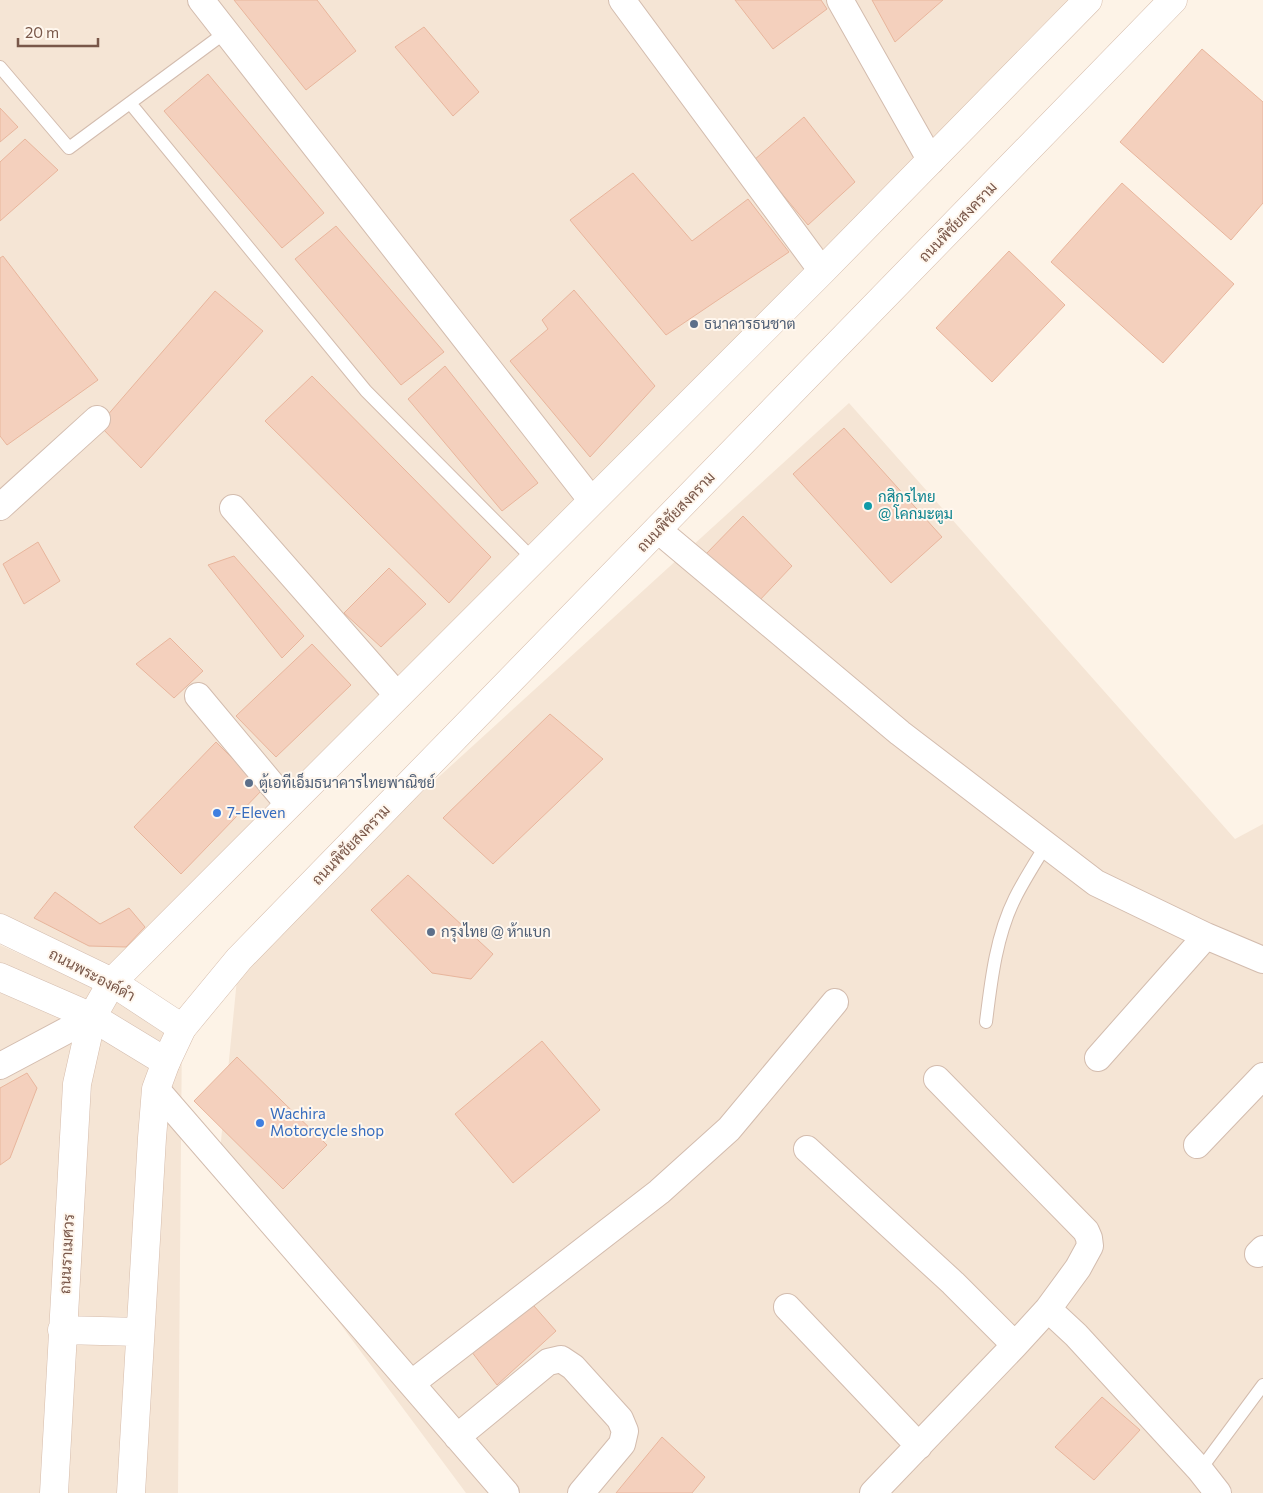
<svg xmlns="http://www.w3.org/2000/svg" width="1263" height="1493" font-family="Commissioner,Sarabun,sans-serif">
	<style>
		.residential { fill: #f5e5d5 }
		.building { fill: #f4d0bd; stroke: #e8b59c }
		.lines { fill: none; stroke-linecap: round; stroke-linejoin: round }
		.service-casing { stroke: #d3bcae; stroke-width: 14 }
		.minor-casing { stroke: #d3bcae; stroke-width: 28 }
		.tertiary-casing { stroke: #d3bcae; stroke-width: 29 }
		.secondary-casing { stroke: #d6bcab; stroke-width: 29 }
		.service { stroke: #fff; stroke-width: 12 }
		.minor { stroke: #fff; stroke-width: 26 }
		.tertiary { stroke: #fff; stroke-width: 28 }
		.secondary { stroke: #fff; stroke-width: 28 }
		.service-dot { fill: #5c6f8a; stroke: #fff7ee; stroke-width: 2 }
		.culture-dot { fill: #0f9aa8; stroke: #fff7ee; stroke-width: 2 }
		.shop-dot { fill: #3f7fe0; stroke: #fff7ee; stroke-width: 2 }
		.labels { text-anchor: middle; stroke-width: 4; stroke-linejoin: round; paint-order: stroke }
		.street-label { font-size: 15px; fill: #795749; stroke: #fff7ee }
		.service-label { font-size: 15px; fill: #4e5e75; stroke: #fff7ee; text-anchor: start }
		.culture-label { font-size: 15px; fill: #0d838f; stroke: #fff7ee; text-anchor: start }
		.shop-label { font-size: 15px; fill: #366cbe; stroke: #fff7ee; text-anchor: start }
	</style>
	<rect width="100%" height="100%" fill="#fdf3e7"/>
	<path class="residential" d="M0 0H1087L112 982 0 925Z
		M849 403 1235 839 1263 824V1493H466L219 1161 239 959Z
		M0 945 182 1028 178 1493H0Z"/>
	<path class="building" d="M234 0H317L356 51 306 90Z
		M735 0H821L827 9 773 49Z
		M872 0H943L895 42Z
		M424 27 479 92 453 116 395 47Z
		M1202 49 1263 102V203L1231 240 1120 142Z
		M208 74 324 213 282 248 164 111Z
		M0 108 18 127 0 142Z
		M804 117 855 182 808 225 754 160Z
		M25 139 58 170 0 221V162Z
		M633 173 692 241 748 199 789 252 666 335 570 220Z
		M1122 183 1234 284 1163 363 1051 262Z
		M336 226 444 352 401 385 295 259Z
		M1009 251 1065 305 992 382 936 328Z
		M3 256 98 380 7 445 0 436V258Z
		M574 290 655 386 590 457 510 361 548 329 542 320Z
		M215 291 263 331 141 468 99 425Z
		M445 366 538 483 502 511 408 399Z
		M312 376 491 557 449 603 265 421Z
		M844 428 942 537 891 583 793 474Z
		M743 516 792 566 758 602 705 555Z
		M38 542 60 581 24 604 3 564Z
		M234 556 304 636 282 658 208 565Z
		M389 568 426 604 381 647 344 613Z
		M170 638 203 671 174 698 136 664Z
		M312 644 351 685 276 757 236 716Z
		M550 714 603 759 493 864 443 818Z
		M216 742 263 789 181 874 134 827Z
		M408 875 493 954 471 979 432 973 371 910Z
		M55 892 100 924 129 908 145 927 126 947 89 946 34 918Z
		M542 1041 600 1110 513 1183 455 1114Z
		M237 1057 327 1145 283 1189 194 1101Z
		M27 1073 37 1088 10 1158 0 1165V1088Z
		M527 1298 556 1331 497 1385 468 1347Z
		M1102 1397 1140 1430 1094 1480 1055 1447Z
		M662 1437 705 1477 692 1493H616Z"/>
	<g class="lines">
		<g class="service-casing">
			<path id="service" d="M0 67 69 148 226 32
				M130 103 366 391 534 560
				M986 1022C991 981 996 936 1015 898 1024 880 1035 863 1046 845
				M1200 1470 1263 1385"/>
		</g>
		<g class="minor-casing">
			<path id="minor" d="M201 0 592 501
				M622 0 822 271
				M840 0 931 161
				M0 507 97 419
				M233 508 398 696
				M658 530 900 733 1096 883 1206 936 1263 960
				M198 696 289 805
				M1098 1058 1206 936
				M0 1066 92 1017
				M937 1079 1086 1231 1089 1238 1090 1246 1078 1268 1048 1309
				M156 1089 506 1493
				M1197 1145 1263 1076
				M807 1149 953 1283 1015 1345
				M1258 1254 1263 1249
				M787 1307 919 1446
				M412 1383 659 1192 729 1129 835 1002
				M457 1437 548 1362 561 1359 573 1367 620 1419 625 1431 622 1444 581 1493
				M873 1493 1015 1345 1048 1309 1076 1335 1200 1470 1218 1493"/>
		</g>
		<g class="tertiary-casing">
			<path id="tertiary" d="M0 928 112 982 182 1028
				M0 977 92 1017 166 1062"/>
		</g>
		<g class="secondary-casing">
			<path id="secondary" d="M62 1330 140 1332
				M54 1493 77 1084 92 1017 112 982 822 271 1088 0
				M131 1493 152 1138 156 1089 166 1062 182 1028 239 959 1173 0"/>
		</g>
		<use href="#service" class="service"/>
		<use href="#minor" class="minor"/>
		<use href="#tertiary" class="tertiary"/>
		<use href="#secondary" class="secondary"/>
	</g>
	<g class="service-dot">
		<circle cx="694" cy="324" r="5"/>
		<circle cx="249" cy="783" r="5"/>
		<circle cx="431" cy="932" r="5"/>
	</g>
	<circle class="culture-dot" cx="868" cy="506" r="5"/>
	<g class="shop-dot">
		<circle cx="217" cy="813" r="5"/>
		<circle cx="260" cy="1123" r="5"/>
	</g>
	<g class="labels">
		<g class="street-label">
			<text transform="translate(958 222) rotate(-46)" y="5">ถนนพิชัยสงคราม</text>
			<text transform="translate(676 512) rotate(-46)" y="5">ถนนพิชัยสงคราม</text>
			<text transform="translate(351 845) rotate(-46)" y="5">ถนนพิชัยสงคราม</text>
			<text transform="translate(92 975) rotate(28)" y="5">ถนนพระองค์ดำ</text>
			<text transform="translate(67 1254) rotate(-87)" y="5">ถนนราเมศวร</text>
		</g>
		<g class="service-label">
			<text x="704" y="329">ธนาคารธนชาต</text>
			<text x="259" y="788">ตู้เอทีเอ็มธนาคารไทยพาณิชย์</text>
			<text x="441" y="937">กรุงไทย @ ห้าแบก</text>
		</g>
		<g class="culture-label">
			<text x="878" y="502">กสิกรไทย<tspan x="878" dy="17">@ โคกมะตูม</tspan></text>
		</g>
		<g class="shop-label">
			<text x="227" y="818">7-Eleven</text>
			<text x="270" y="1119">Wachira<tspan x="270" dy="17">Motorcycle shop</tspan></text>
		</g>
	</g>
	<path d="M18 38v8h80v-8" fill="none" stroke="#795749" stroke-width="2.5"/>
	<text x="25" y="38" font-size="15" fill="#795749" stroke="#fff7ee" stroke-width="4" paint-order="stroke">20 m</text>
</svg>
